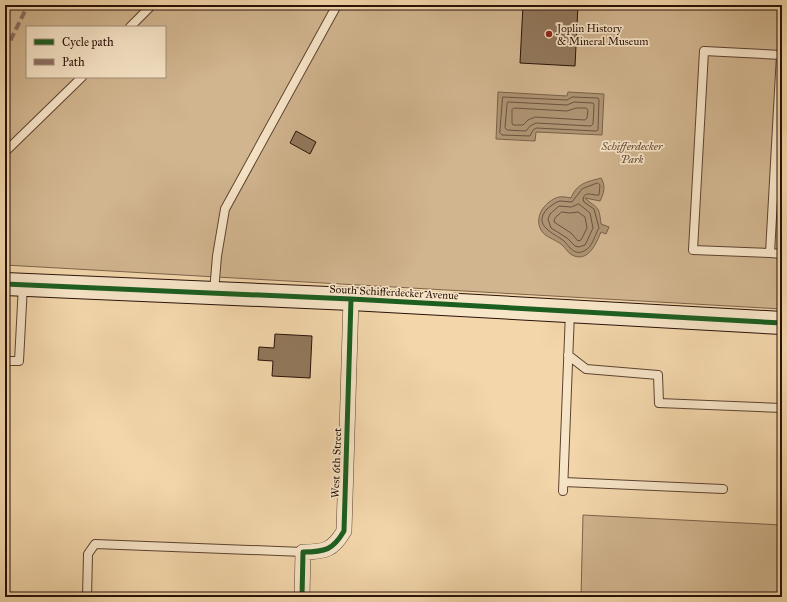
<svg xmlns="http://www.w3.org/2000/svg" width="787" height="602" font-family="'IM FELL Great Primer',serif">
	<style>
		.green { fill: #d1b58f; stroke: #7d634b; fill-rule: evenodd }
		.water { fill: #ae9473; stroke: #796048 }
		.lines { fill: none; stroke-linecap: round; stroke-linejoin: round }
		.shore { stroke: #6c523d; stroke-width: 1 }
		.building { fill: #92785c; stroke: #291107 }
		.service-casing { stroke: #5c4230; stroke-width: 10 }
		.minor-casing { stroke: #5c4230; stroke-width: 16 }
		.secondary-casing { stroke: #291107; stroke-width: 24 }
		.service { stroke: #f7e5c8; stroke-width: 8 }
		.minor { stroke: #f7e5c8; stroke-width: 15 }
		.secondary { stroke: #f7e5c8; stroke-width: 22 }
		.quiet { stroke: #8d6e63; stroke-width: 4; stroke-dasharray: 8 4; stroke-linecap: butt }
		.cycleway-casing { stroke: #f7e5c8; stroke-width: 8 }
		.cycleway { stroke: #1b5e20; stroke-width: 5 }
		.poi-dot { fill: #8f2418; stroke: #f7e5c8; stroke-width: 1.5 }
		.labels { text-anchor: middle; stroke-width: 3.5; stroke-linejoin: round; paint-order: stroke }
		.poi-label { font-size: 11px; fill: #291107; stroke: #f7e5c8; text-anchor: start }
		.park-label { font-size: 11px; font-style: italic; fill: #644a37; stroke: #f7e5c8 }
		.street-label { font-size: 11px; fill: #291107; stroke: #f7e5c8 }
	</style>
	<rect width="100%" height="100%" fill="#f3d7ab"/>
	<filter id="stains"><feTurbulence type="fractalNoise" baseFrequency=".005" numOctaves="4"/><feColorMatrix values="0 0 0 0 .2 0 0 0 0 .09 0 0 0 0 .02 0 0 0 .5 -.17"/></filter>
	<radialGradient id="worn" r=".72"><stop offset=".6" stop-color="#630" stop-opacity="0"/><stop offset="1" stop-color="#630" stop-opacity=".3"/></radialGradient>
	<path class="green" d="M5 5H782V309L5 265ZM27 27H165V77H27Z
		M583 515 782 525 779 597H581Z"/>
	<path class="water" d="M498 92 567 96 568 92 604 94 602 135 536 132 535 141 496 139Z
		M601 178C606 186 604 193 600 201L585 198C597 209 599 204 601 224L609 227 606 234 601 232C596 244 588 263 572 255 567 252 565 247 561 244 554 239 545 237 541 230 534 217 544 203 556 198 560 196 566 197 571 198 577 183 587 182 601 178Z"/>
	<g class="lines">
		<path class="shore" d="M503 97 567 100 572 97 598 98 599 100 598 130 596 131 536 128 533 130 530 136 502 135 500 133Z
			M508 102 567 105 574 102 593 103 594 105 593 124 591 126 536 123 530 126 526 131 507 130 505 128 507 104Z
			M514 108 567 111 576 108H586L588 110 587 118 585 120 535 117 528 120 523 125H513L512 123V110Z
			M598 183 600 185 599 195C593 196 585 190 583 199L584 202 594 209 599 228C594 236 593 247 584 251 574 256 570 247 564 241 554 233 532 226 547 209 551 206 555 202 560 201 564 201 568 202 572 202L582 189Z
			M579 204 590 213 593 228 587 241 585 245 579 247 575 246 567 238 551 228 548 219 550 214 559 206 571 207Z
			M562 212 570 213 578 212 585 217 587 228 581 240 578 241 571 233 554 222 555 218Z"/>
	</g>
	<path class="building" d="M523 5H578L575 66 520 63Z
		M296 131 316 142 310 154 290 143Z
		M275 334 312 336 310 378 272 376 273 361 258 360 259 347 274 348Z"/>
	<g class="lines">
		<g class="service-casing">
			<path id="service" d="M130 27 152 5
				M5 152 82 77
				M770 253 781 55 704 51 693 250 770 253 782 254
				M214 292 217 256 225 209 337 5
				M568 355 586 369 658 375 659 403 782 408
				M5 361H19L23 285
				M564 482 723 489
				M563 491 570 312
				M87 597 88 554 95 544 303 552"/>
		</g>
		<g class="minor-casing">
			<path id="minor" d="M302 597 303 552C325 552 333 550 344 531L351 299"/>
		</g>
		<g class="secondary-casing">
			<path id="secondary" d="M5 284 351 299 782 323"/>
		</g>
		<use href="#service" class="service"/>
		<use href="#minor" class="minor"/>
		<use href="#secondary" class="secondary"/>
		<path class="quiet" d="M5 51 28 5"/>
		<g class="cycleway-casing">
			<path id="cycleway" d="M5 284 351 299 782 323
				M302 597 303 552C325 552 333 550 344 531L351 299"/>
		</g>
		<use href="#cycleway" class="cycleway"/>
	</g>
	<circle class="poi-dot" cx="549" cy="34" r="4"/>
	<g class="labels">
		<g class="poi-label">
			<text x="557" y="32">Joplin History<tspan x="557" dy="13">&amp; Mineral Museum</tspan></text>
		</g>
		<g class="park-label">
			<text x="632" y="150">Schifferdecker<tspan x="632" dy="13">Park</tspan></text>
		</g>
		<g class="street-label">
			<text transform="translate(394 292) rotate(3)" y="4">South Schifferdecker Avenue</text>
			<text transform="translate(336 463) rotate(-88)" y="4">West 6th Street</text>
		</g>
	</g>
	<rect width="787" height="602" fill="none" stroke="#f3d7ab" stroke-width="20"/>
	<rect x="6" y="6" width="775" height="590" fill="none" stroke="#291107" stroke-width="2"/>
	<rect x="10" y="10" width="767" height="582" fill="none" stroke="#291107"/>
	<rect x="26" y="26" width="140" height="52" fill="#f7e5c8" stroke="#a5907b"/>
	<rect x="34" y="39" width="20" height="6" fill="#1b5e20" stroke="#a5907b"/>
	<text x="62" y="46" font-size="12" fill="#291107">Cycle path</text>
	<rect x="34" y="59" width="20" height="6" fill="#8d6e63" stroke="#a5907b"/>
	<text x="62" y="66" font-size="12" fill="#291107">Path</text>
	<rect width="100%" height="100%" filter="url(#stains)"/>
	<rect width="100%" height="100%" fill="url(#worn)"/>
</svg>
